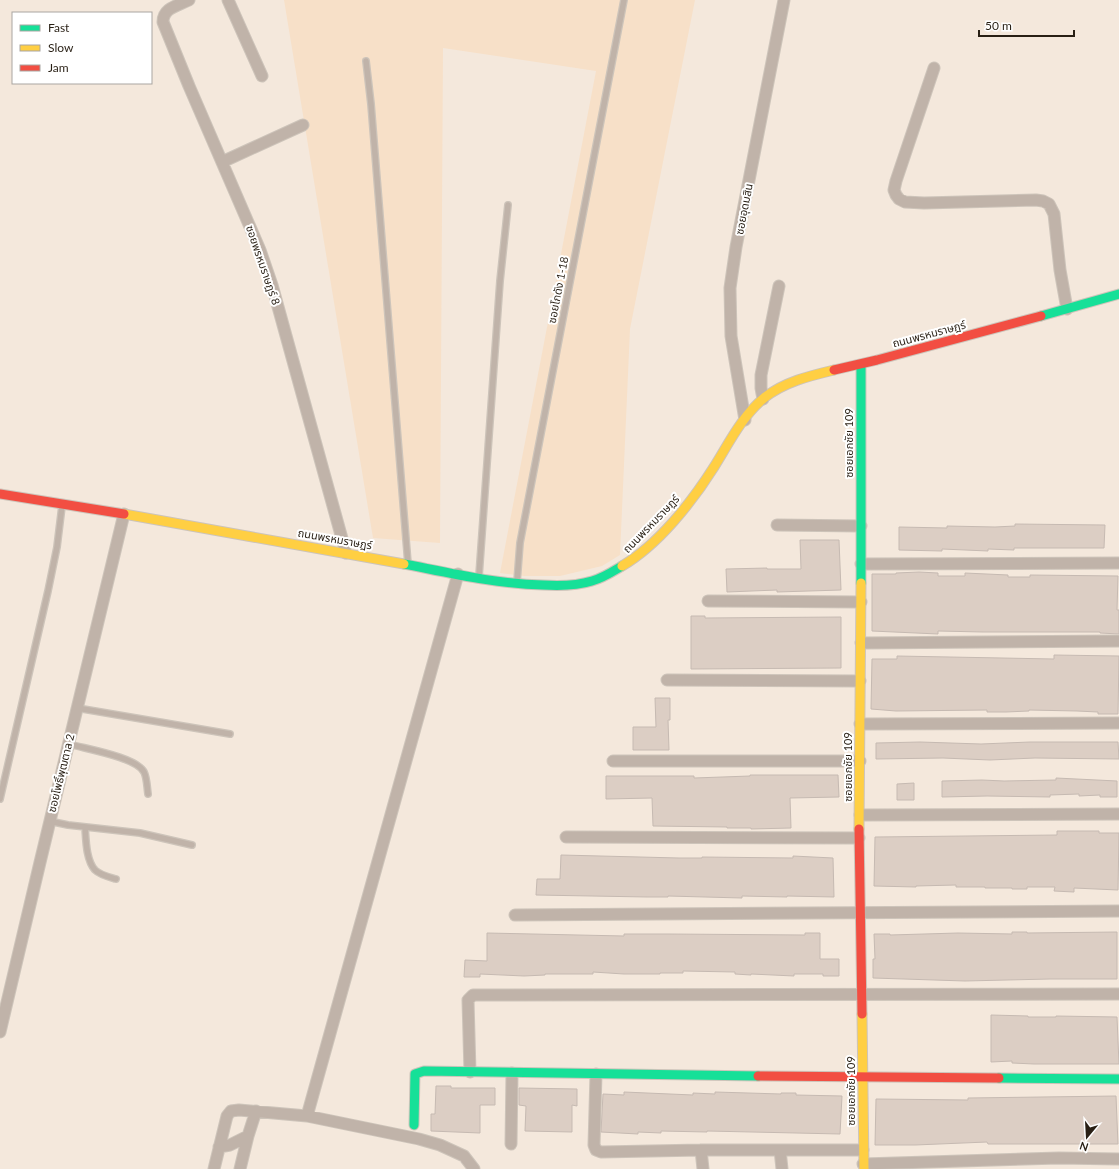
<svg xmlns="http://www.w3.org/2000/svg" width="1119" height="1169" font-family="Lato,'Noto Sans Thai',sans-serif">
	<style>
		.built { fill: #f7e0c8 }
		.building { fill: #dccec4; stroke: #c6bab2 }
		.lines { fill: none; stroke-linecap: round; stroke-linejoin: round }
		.lane-casing { stroke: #cdc4ba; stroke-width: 8 }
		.street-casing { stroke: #cdc4ba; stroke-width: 13 }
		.fast-casing { stroke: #cdc4ba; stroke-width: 11 }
		.slow-casing { stroke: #cdc4ba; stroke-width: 11 }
		.jam-casing { stroke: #cdc4ba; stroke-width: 11 }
		.lane { stroke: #c0b3a9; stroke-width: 5.5 }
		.street { stroke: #c0b3a9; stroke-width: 11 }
		.fast { stroke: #16e098; stroke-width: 9 }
		.slow { stroke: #ffcf43; stroke-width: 9 }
		.jam { stroke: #f24e42; stroke-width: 9 }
		.labels { text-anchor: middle; stroke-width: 4; stroke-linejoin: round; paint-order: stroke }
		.street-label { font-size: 11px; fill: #281f14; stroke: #fff }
	</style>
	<rect width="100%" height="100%" fill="#f4e8dc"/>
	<path class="built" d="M284 0H695L630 329 620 555 602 566 560 576H524L500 573 596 71 443 48 440 543 373 538Z"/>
	<path class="building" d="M1015 524 1105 525 1104 548H1014V550L988 549V551L942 549V551L899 550V527L947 528V526L995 527 1015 526Z
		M800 540H839L841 590 777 592V590L727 592 726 569 767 568V569H801Z
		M919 572 938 573V576H965V573L1008 575V577H1030V575L1118 576 1117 610H1119V634L1100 633V632H983L938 631V634L872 631V574H896V573Z
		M691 616H705V618L841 617V668L691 669Z
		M1054 655 1119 656 1118 714H1098V712L1077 711 1029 710V711L1006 712H987V710L896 711 871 709 872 659H897V656L1054 659Z
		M655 698H670V720H668L669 750H633V727H656Z
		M920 742 981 744 1030 742H1118L1119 759 1035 758 990 760 943 758 876 759V743Z
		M750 775H838L839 797 790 798 791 828 751 829V828H727V827L653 826 652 798 606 799V776H694V778L750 776Z
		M1056 778 1117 781V797H1100V795L1079 796V794L1050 795V797L987 796 942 797V781L982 780 1004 781 1056 780Z
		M914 783V800H897V784Z
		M1057 831H1099V833H1119L1118 890 1074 888V892L1054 891 1055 887H1027V889H1012V888H985V887H956V885L916 886V887L874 886 875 837 1057 835Z
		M561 855 679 858H702V857L793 858V856L833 858 834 897 787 896V897L742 896V898L668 896V897H647L536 895 537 879H560Z
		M1012 932H1027V933L1117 932V979H1050L965 981 873 978V959H875L874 934H890V935L958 933 1012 934Z
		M487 933 624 936V934H668L805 935V933H820V959H839V976H823V974H794V976L751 974V975L735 974V972L683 971V973H660V974H624L593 972V974H545V975L524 976 480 974V977H464L465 960 487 961Z
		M991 1015 1028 1016V1017H1056V1016L1117 1017 1119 1064H1034L1012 1063V1061L991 1062Z
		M436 1086H451V1088H495V1105H480V1133L431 1131V1114H435Z
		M519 1088 577 1089V1106L572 1105V1132L525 1131 526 1106 519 1105Z
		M624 1092 693 1095V1093L715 1094V1092L781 1094V1093H796V1095L842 1096 840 1134 707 1131V1132L661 1131V1133L638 1132V1134L601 1132 603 1094 624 1095Z
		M1116 1096 1118 1144H988L987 1142 915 1145H875L876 1099 968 1100V1098Z"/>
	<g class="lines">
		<g class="lane-casing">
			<path id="lane" d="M366 61 371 104 408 564
				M479 576 500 281 508 205
				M517 582 520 543 624 0
				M77 708 230 734
				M69 744C86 749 136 757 144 772 147 778 147 787 148 794
				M0 799 48 591 57 547 62 506
				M49 821 68 825 140 833 192 845
				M85 827C86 840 86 860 95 870 100 875 109 877 116 879"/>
		</g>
		<g class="street-casing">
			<path id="street" d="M189 0C177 6 163 8 163 22L189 86 260 250 272 285 346 553
				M228 0 262 76
				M934 68 896 181 894 190 896 195 899 199 905 202 924 203 1036 200 1043 201 1049 204 1054 214 1060 270 1067 309
				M222 162 303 125
				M763 399 761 388V375L779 286
				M745 420 731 336 730 288 736 247 784 0
				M777 525 861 526
				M861 564 1119 563
				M708 601 861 602
				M861 643 1119 641
				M667 680 860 681
				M860 724 1119 723
				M613 761H860
				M860 815 1119 814
				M566 837 859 838
				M515 915 1119 911
				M0 1032C40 859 83 686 124 514
				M470 1072 468 1000 473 995 1119 994
				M596 1074 594 1145 596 1150 601 1152 701 1150H863
				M307 1116 419 1139 440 1145 464 1156 474 1169
				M511 1144 512 1073
				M219 1147 230 1145 248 1136 256 1111
				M701 1150 703 1169
				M780 1150 782 1169
				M863 1164 1059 1158 1119 1159
				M214 1169 227 1116 231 1111 239 1110 307 1116 458 574
				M240 1169 248 1136"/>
		</g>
		<g class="fast-casing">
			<path id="fast" d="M1041 316 1119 294
				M404 564C450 573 496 584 543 585 559 586 576 586 592 581 603 578 612 572 622 566
				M861 583V365
				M999 1078 1119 1079
				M414 1125 415 1074 424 1071 758 1076"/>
		</g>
		<g class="slow-casing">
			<path id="slow" d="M124 514 404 564
				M622 566C658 545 692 502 714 467 729 443 742 416 764 398 784 382 809 376 834 370
				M859 829 861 583
				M862 1014 864 1169"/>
		</g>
		<g class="jam-casing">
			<path id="jam" d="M834 370 877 360 1041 316
				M0 494 124 514
				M859 829 862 1014
				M758 1076 999 1078"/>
		</g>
		<use href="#lane" class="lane"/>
		<use href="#street" class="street"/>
		<use href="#fast" class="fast"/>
		<use href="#slow" class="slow"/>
		<use href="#jam" class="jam"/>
	</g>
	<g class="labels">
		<g class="street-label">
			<text transform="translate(744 209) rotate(-79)" y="4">ซอยอุดมสิน</text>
			<text transform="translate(263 265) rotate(71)" y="4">ซอยพรหมราษฎร์ 8</text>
			<text transform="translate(558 290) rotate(-79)" y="4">ซอยโกดัง 1-18</text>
			<text transform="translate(929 334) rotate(-15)" y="4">ถนนพรหมราษฎร์</text>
			<text transform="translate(849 443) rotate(-90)" y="4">ซอยเอกชัย 109</text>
			<text transform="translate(651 524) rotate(-46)" y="4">ถนนพรหมราษฎร์</text>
			<text transform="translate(335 539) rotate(10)" y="4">ถนนพรหมราษฎร์</text>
			<text transform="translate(848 767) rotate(-90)" y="4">ซอยเอกชัย 109</text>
			<text transform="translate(61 773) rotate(-76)" y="4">ซอยโพธิ์พุฒตาล 2</text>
			<text transform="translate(851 1091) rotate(-90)" y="4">ซอยเอกชัย 109</text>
		</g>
	</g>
	<rect x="12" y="12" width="140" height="72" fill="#ffffff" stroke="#a9a5a1"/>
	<rect x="20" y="25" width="20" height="6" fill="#16e098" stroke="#a9a5a1"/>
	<text x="48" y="32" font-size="12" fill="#281f14">Fast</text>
	<rect x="20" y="45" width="20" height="6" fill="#ffcf43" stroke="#a9a5a1"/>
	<text x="48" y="52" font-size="12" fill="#281f14">Slow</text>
	<rect x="20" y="65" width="20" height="6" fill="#f24e42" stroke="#a9a5a1"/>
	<text x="48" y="72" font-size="12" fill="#281f14">Jam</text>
	<g transform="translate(1087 1137) rotate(198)" stroke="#ffffff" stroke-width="3" paint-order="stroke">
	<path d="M0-3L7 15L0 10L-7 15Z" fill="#281f14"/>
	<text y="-6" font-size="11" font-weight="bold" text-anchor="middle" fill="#281f14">N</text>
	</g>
	<path d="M979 30v6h95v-6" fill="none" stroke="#281f14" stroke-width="2"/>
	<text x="985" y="30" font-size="12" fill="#281f14" stroke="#ffffff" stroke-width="3" paint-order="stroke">50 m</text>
</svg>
